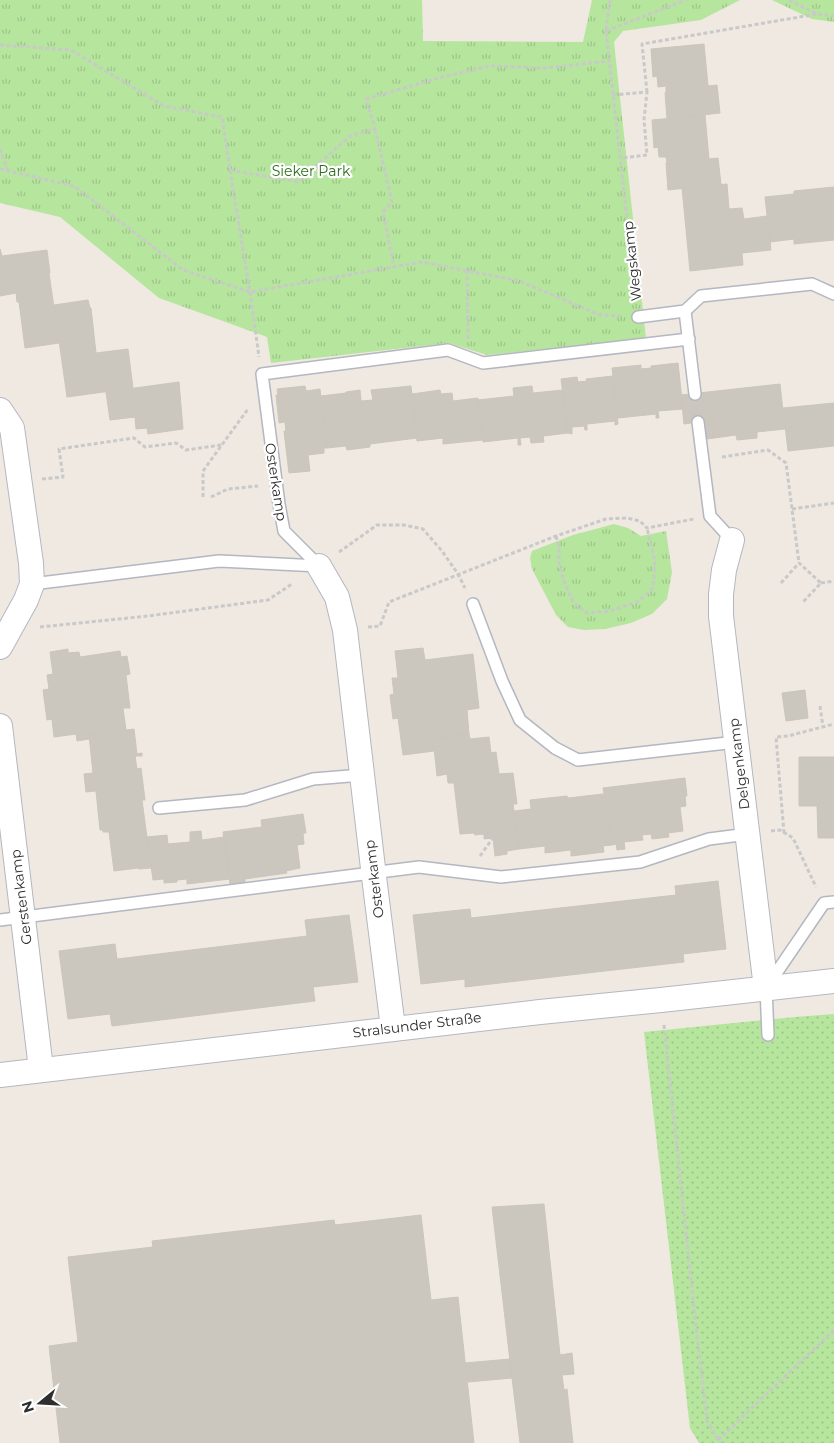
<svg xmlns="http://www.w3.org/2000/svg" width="834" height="1443" font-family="Montserrat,sans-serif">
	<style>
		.grass { fill: url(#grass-tufts) }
		.garden { fill: url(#garden-dots) }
		.building { fill: #cbc7bf; stroke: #cbc5ba }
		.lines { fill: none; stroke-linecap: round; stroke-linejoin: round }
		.service-casing { stroke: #b4b7c1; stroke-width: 14 }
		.minor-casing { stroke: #b4b7c1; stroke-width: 26 }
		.path { stroke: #c9c9c9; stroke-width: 3; stroke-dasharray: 4 2.5; stroke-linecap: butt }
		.service { stroke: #fff; stroke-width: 11 }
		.minor { stroke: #fff; stroke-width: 24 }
		.labels { text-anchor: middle; stroke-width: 4.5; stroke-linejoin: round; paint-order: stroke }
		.park-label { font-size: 14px; fill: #2c6e1b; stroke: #fff }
		.street-label { font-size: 14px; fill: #2e2e2e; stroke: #fff }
	</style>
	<defs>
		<pattern id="grass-tufts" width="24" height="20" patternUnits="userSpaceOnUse" patternTransform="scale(1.25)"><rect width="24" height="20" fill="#b6e59e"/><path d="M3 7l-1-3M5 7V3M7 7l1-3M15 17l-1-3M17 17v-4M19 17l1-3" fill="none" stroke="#9dc588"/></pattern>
		<pattern id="garden-dots" width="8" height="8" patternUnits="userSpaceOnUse" patternTransform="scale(1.25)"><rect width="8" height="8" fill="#b6e59e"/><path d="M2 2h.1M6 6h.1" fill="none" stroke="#9dc588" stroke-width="1.8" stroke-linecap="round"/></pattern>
	</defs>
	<rect width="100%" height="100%" fill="#efe9e1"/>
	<path class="grass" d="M0 0H422L423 41 583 42 592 0H740L701 20 623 31 614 42 646 339 487 355 449 343 271 363 267 337 159 298 60 217 0 203Z
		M772 0H834V22L812 19Z
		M614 524 628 528 641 536 666 531 672 572 667 599 652 614 631 623 605 629 584 630 568 627 556 615 532 569 530 558 532 551 573 535Z"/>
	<path class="garden" d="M834 1014V1443H699L690 1428 644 1032 795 1017Z"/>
	<path class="building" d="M704 44 708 86 717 85 720 113 667 119 665 93 666 92V86L658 87 657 76 653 77 651 49Z
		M705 115 709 159 718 158 721 184 668 190 666 163H667L666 157H659L658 147 654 148 652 120Z
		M727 184 729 209 742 208 744 219 767 216 771 250 742 253 743 265 690 271 682 188Z
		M834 187V240L794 244V239L770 242 765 197 794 194V191Z
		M0 249 2 256 47 250 50 273H49L59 343 25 348 19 302H17L16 293 0 296Z
		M88 300 90 308H91L96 353 128 349 133 388 67 397 54 305Z
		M678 363 683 409 658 411 659 418H656V414L618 418 612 368 641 365V369L651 368V366Z
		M613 376 618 424 615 425V421L587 424V430H585L584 426 572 427V434L568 433 561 379 577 377 578 382 587 381 586 379Z
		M179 382 183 429 148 434 147 428 136 429 135 417 110 420 106 392Z
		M780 384 785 429 757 432V438L737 440 736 435 707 439 705 421 684 424 681 395Z
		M305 386 306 391 320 389 327 448H324V453L308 455 310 471 289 473 284 431H286L285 422 279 423 276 395H278L277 389Z
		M411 386 417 438 370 444V447L347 450 346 446 327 448 321 396 346 393V392L360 390 361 401 373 400 371 390Z
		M532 386 533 393 563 390 568 433 543 436 544 442 531 443 530 437 520 438 521 445H518V438L483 442 478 400 514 396 513 388Z
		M440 390 441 394 452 393 453 401 478 398 483 440 443 444V438L417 441 412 394Z
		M834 403V446L788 451 783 408Z
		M423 648 425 660 473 654 479 708 467 710 469 734 433 738 434 751 403 755 398 718 393 719 390 695 394 694 392 678H398L395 651Z
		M68 649V653L79 652 80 657 120 651 121 657 127 656 130 674 126 675 130 708H123L126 730 89 735V739L77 741 76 734 54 737 52 719 47 720 43 690 49 689 47 675 53 674 50 652Z
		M805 690 808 718 786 721 782 693Z
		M134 729 137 754 142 753V756H135L137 769 141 768 145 800H142L151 868 139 869 138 868 114 871 109 832H103V830H100L96 791 86 792 84 774 93 773 89 735Z
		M469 734 470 739 489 737 491 753 496 752 499 774 513 773 517 804H513L519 849 507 851V854L495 856 493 838 484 839V834L475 835 474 833 460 834 454 783H448L447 774 437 776 433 738Z
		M799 757H834V838H818L817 806H799Z
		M685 778 687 796H685L686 806 680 807 683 831 668 833 669 837 652 839 651 834 642 835 643 840 624 842 625 849 617 850 616 844 612 845 603 788Z
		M603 794 612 845 603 846 604 852 571 856V850L545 853V846L519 849 514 811 531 809 530 800 567 796 568 798Z
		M303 814 306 833H303L304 844 297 845 300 868 286 871 287 873 245 879V882L230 884 223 832 262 827 261 820Z
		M201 831 202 840 224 837 230 879 187 884V879L177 880V882L164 883V879L153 880 147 837 167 835 168 844 190 842V832Z
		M718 881 726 949 683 954 684 962 465 987V979L421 984 413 915 470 909 471 918 676 895 675 886Z
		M349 915 358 982 313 987 315 1001 112 1026 110 1014 68 1019 59 951 115 944 117 959 307 936 305 920Z
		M544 1204 560 1355 572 1353 574 1374 562 1375 564 1390 567 1389 573 1443H520L512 1378 492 1207Z
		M421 1215 431 1300 458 1297 474 1443H60L49 1346 78 1342 68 1257 153 1247 152 1241 334 1220 335 1225Z
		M510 1359 512 1378 468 1382 465 1363Z"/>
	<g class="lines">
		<g class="service-casing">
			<path id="service" d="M685 311 695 394
				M638 317 685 311 701 296 812 284 834 294
				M698 422 710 516 732 540
				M319 566 284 531 279 504 262 374 448 350 483 363 689 339
				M32 584 219 561 319 566
				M473 604 502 681 520 720 555 748 578 760 736 742
				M159 808 245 800 313 779 362 775
				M0 920 419 867 501 877 640 862 709 839 748 834
				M768 1035 766 988 824 903 834 902"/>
		</g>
		<g class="minor-casing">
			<path id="minor" d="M0 410 12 428 31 563 32 584 26 600 0 647
				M732 540 724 570 721 594V616L766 988
				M319 566 337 597 345 630 375 885 393 1028
				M0 726 41 1069
				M0 1075 540 1012 661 1000 834 981"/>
		</g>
		<path class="path" d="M610 0 606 31 636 300
			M789 0 817 14 834 16
			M606 31 686 0
			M0 45 71 50 164 106 222 117 230 170 298 182 350 136 375 129 366 99 442 77 490 66 545 68 609 61
			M647 92 642 44 817 14
			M613 95 647 92 644 120 647 155 620 158
			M375 129 392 202 383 212 394 267
			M0 149 8 171
			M0 169 74 186 183 270 250 292 422 262 520 281 595 313 602 315 620 316
			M230 170 250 292 259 357
			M467 270 468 339
			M722 457 768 450 786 463 799 563
			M42 479 63 477 59 449 134 438 145 447 176 443 186 450 221 445
			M203 497V471L248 409
			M211 497 228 489 258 486
			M792 509 834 503
			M556 536 559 547V563L563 579 573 602 587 613 610 611 637 602 653 588 655 562 647 528
			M339 552 377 525H404L423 529 442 551 458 574 465 588
			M781 583 799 563 821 583 803 602
			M821 583 834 581
			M40 627 148 616 268 600 292 584
			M368 627 380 626 389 602 556 536 606 519 627 518 640 521 647 528 694 519
			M820 706 823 727
			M771 831 780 830 793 838 816 887
			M784 833 776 737 788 736 834 724
			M480 856 493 838
			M664 1025 695 1318 707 1421 718 1440 721 1443
			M718 1440 834 1330
			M833 1443 834 1442"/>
		<use href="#service" class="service"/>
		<use href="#minor" class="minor"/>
	</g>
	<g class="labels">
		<g class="park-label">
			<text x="311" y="176">Sieker Park</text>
		</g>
		<g class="street-label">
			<text transform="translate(632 261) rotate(-96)" y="5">Wegskamp</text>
			<text transform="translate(276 482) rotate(81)" y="5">Osterkamp</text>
			<text transform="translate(739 764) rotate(-97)" y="5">Delgenkamp</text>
			<text transform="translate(374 879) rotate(-97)" y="5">Osterkamp</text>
			<text transform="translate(21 897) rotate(-97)" y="5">Gerstenkamp</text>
			<text transform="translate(417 1025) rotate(-7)" y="5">Stralsunder Straße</text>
		</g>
	</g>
	<g transform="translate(40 1403) rotate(252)" stroke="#ffffff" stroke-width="4" paint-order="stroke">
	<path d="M0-4L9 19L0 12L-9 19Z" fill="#2e2e2e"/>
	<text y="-8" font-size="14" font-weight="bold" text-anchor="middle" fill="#2e2e2e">N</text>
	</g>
</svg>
